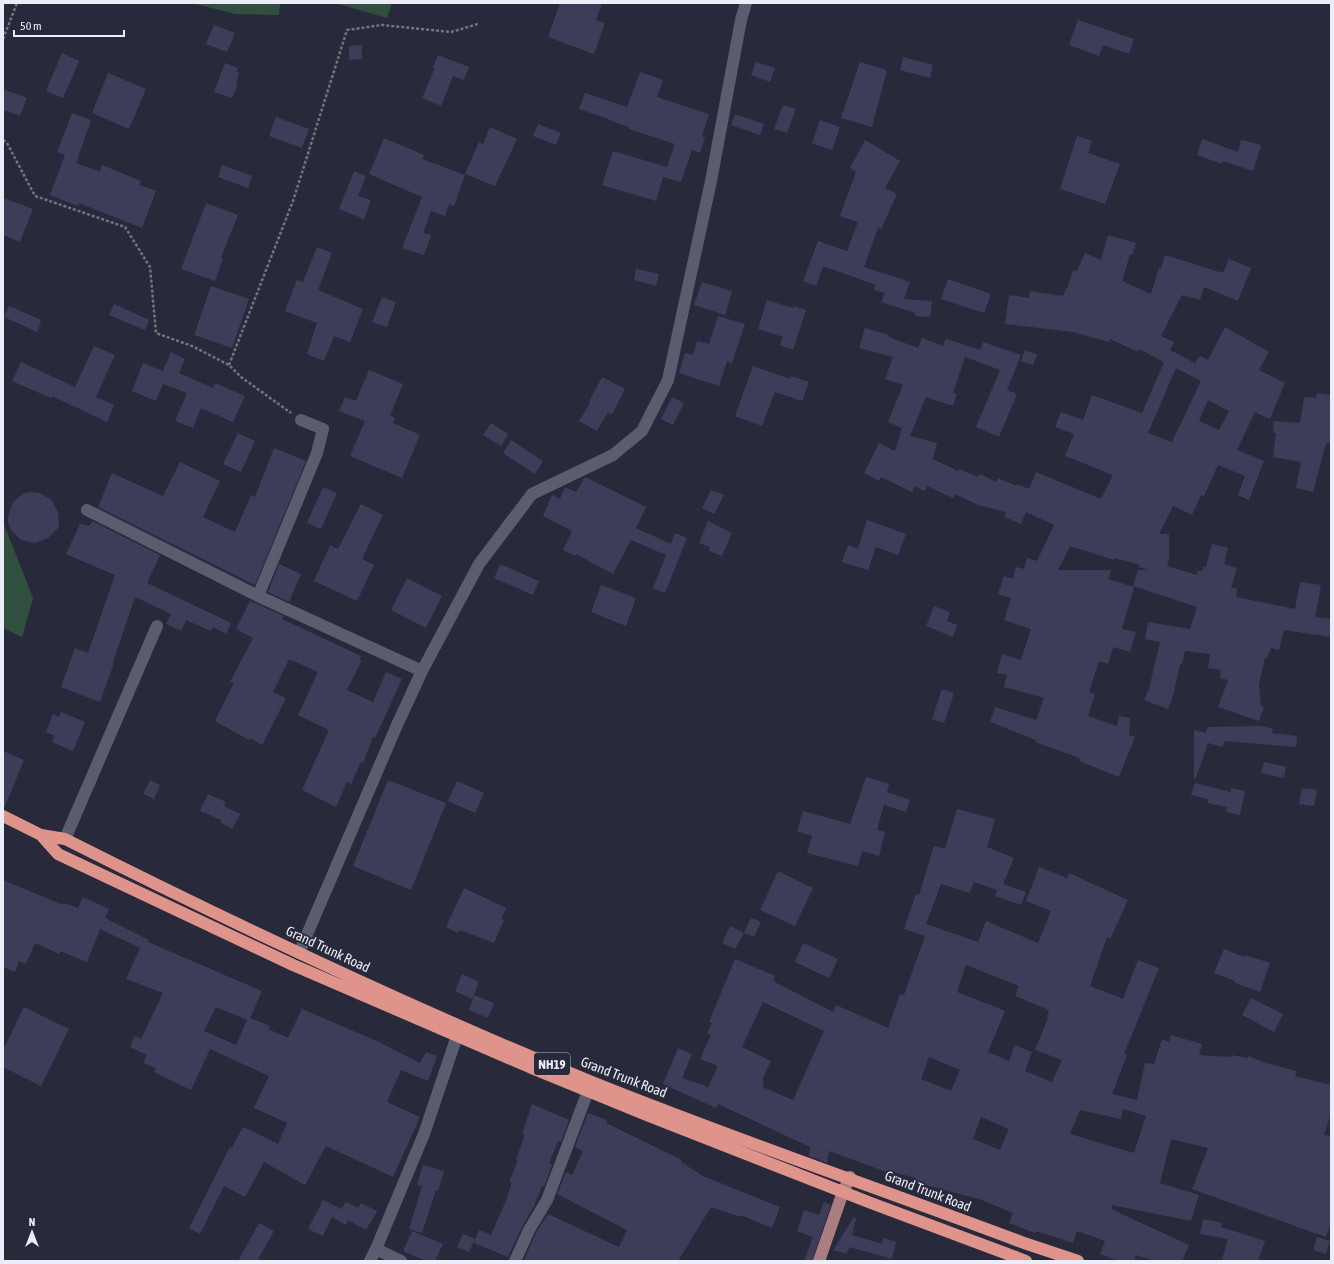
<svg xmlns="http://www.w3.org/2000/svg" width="1334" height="1264" font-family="'Asap Condensed',sans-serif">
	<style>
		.green { fill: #304f3f }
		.building { fill: #3e3d59; fill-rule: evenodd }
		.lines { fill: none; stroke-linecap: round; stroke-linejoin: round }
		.path { stroke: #717382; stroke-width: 2.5; stroke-dasharray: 3 2; stroke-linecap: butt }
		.minor { stroke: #5a5d6f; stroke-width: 12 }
		.major { stroke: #aa7e80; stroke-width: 12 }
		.highway { stroke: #df948b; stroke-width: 12 }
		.labels { text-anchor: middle; stroke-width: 3.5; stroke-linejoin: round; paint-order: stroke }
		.shield { fill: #282a3b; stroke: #b0b2bf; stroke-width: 1 }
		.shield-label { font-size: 13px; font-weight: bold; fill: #ebedf8 }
		.street-label { font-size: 14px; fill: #ebedf8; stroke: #282a3b }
	</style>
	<rect width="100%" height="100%" fill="#282a3b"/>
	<path class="green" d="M192 3H280L279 15 235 14Z
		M335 3H392L387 18Z
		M3 522 33 598 22 637 3 628Z"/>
	<path class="building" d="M560 3H602L596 20 605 23 594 54 548 37Z
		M1078 20 1134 39 1129 54 1103 45 1099 56 1069 45Z
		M214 25 235 33 227 52 206 44Z
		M362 45V59L349 60V46Z
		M62 53 79 61 63 98 46 91Z
		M438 55 469 67 464 80 453 76 441 106 422 98 435 68 433 67Z
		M903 57 933 65 930 78 900 70Z
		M756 62 775 68 770 82 751 75Z
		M860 62 887 70 872 127 841 118Z
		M225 63 238 68 236 72 239 73 236 83 238 84 232 98 214 92Z
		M640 72 663 80 657 97 709 114 702 136 705 137 700 153 692 150 681 182 663 177 656 201 602 185 613 151 667 167 664 175 675 144 629 129V127L609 120V119L579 109 585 93 627 107Z
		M108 73 146 89 129 129 92 113Z
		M3 89 27 98 20 116 3 110Z
		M783 105 796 109 787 133 774 129Z
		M72 113 91 120 76 163 100 172 102 165 141 181 139 185 156 191 142 228 79 203 78 206 50 195 65 155 57 152Z
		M735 114 764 124 760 135 731 125Z
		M276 117 309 129 302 148 269 136Z
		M820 120 840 127 832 150 812 143Z
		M538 124 561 133 556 145 533 136Z
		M490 127 517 139 495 186 465 174 479 142 483 144Z
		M1077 136 1092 141 1088 153 1120 164 1105 204 1060 189Z
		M384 138 424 155 422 159 465 175 454 206 449 204 445 216 431 211 423 233 431 235 424 255 402 248 422 197 369 174Z
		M1202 139 1238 152 1241 140 1261 145 1253 171 1223 161 1222 164 1197 155Z
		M865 140 900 161 885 188 897 194 881 229 878 228 864 267 910 282 904 299 932 301 930 317 915 316V313L881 302 885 293 874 290 876 285 823 266 816 286 803 281 818 241 847 251 858 222 840 216 856 172 850 168Z
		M222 165 252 176 248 188 218 177Z
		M354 171 366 176 358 196 371 200 364 219 339 209Z
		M3 198 33 209 20 242 3 235Z
		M206 203 238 215 221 257 223 258 215 281 181 269Z
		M1108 235 1136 243 1132 255 1130 254 1122 281 1151 294 1159 268H1161L1165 255 1223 273 1229 259 1251 268 1238 301 1204 287 1200 300 1182 295 1161 336 1174 342 1170 350 1195 363 1200 356 1208 360 1225 327 1269 352 1259 370 1285 383 1270 419 1255 412 1237 450 1264 461 1249 500 1238 495 1245 476 1218 465 1204 496 1201 495 1192 515 1173 506 1159 534H1169V560L1167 566 1197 575V571H1203V567H1206L1212 544 1228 548 1224 564 1237 568 1231 588H1237L1236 597 1295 609 1300 582 1321 585 1315 617 1331 619V637L1284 630 1279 650 1271 648 1267 658H1265L1259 685 1261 706 1264 707 1259 721 1218 707 1228 680 1220 678 1221 670 1208 668 1210 654 1185 651 1182 664H1180L1173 696 1168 709 1144 700 1149 689 1160 642 1145 639 1148 622 1190 629 1197 607 1133 586 1138 570H1148L1139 567 1140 565 1115 558 1114 560 1070 546 1058 570H1111L1108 579 1134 587 1122 629 1136 632 1130 652 1113 647 1108 664 1099 661 1089 692 1095 694 1088 716 1117 726 1119 716 1130 718 1129 735 1135 737 1119 777 1079 761 1080 758 1035 742 1036 740 990 722 995 707 1036 720 1044 698 1004 687 1007 675 997 673 1002 654 1021 660 1031 629 1004 620 1011 598 998 594 1004 576 1013 579 1016 567 1024 569 1027 558 1037 561 1054 525 1026 512 1021 524 1004 517 1006 512 978 505 955 494 953 498 927 486 925 491 915 486 912 492 881 477 879 481 864 473 879 443 895 451 902 428 888 422 903 385 885 379 893 357 859 348 865 328 889 335V337L918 348 922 338 943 346 946 339 980 350 983 342 1021 355 1007 390 1017 394 999 437 976 427 1000 370 965 357 953 393 957 394 953 406 926 397 910 436 937 443 933 459 958 471 959 469 978 477 980 474 996 482 998 478 1016 486 1017 484 1029 489 1036 472 1101 499 1113 475 1065 456 1074 434 1055 427 1061 412 1083 420 1092 395 1142 413 1164 362 1139 349 1138 352 1110 339 1109 342 1073 332 1005 324 1009 295 1029 298 1030 291 1063 296 1066 288 1067 289 1073 270 1077 271 1085 253 1101 260ZM1176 368 1201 381 1172 442 1148 433ZM1208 400 1229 411 1219 430 1199 421Z
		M317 247 332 253 318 290 363 309 350 342 334 336 324 361 307 354 317 323 285 311 297 280 303 282Z
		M636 269 659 274 656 286 634 280Z
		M948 279 991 294 984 313 941 299Z
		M702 282 732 291 725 315 694 305Z
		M211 286 249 299 232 348 194 335Z
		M382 297 396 302 387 327 372 322Z
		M767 300 793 308V306L806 310 793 350 780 345 783 337 758 329Z
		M114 304 149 320 145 330 109 315Z
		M9 306 41 320 37 332 4 317Z
		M718 316 745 324 732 363 727 361 719 386 679 373 685 353 693 355 697 341 709 344Z
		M94 346 115 355 96 397 114 405 107 422 52 396 51 398 12 381 21 362 75 387Z
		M1025 350 1037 355 1033 365 1021 361Z
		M171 352 185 359 179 373 213 388 215 383 245 396 233 422 201 408 193 428 175 421 187 393 163 384 156 401 132 391 143 363 163 371Z
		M753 366 790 379 791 376 809 382 802 401 775 392 762 426 735 416Z
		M369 370 403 384 390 416 395 418 393 423 420 435 402 478 350 456 365 421 339 411 345 397 356 401Z
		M602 377 625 389 612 414 608 412 597 431 579 421 590 403 589 402Z
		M1317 393 1331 395V443H1326L1313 492 1296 488 1301 462 1273 457 1276 433H1273L1274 421 1300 423 1304 397 1316 398Z
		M672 397 684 403 673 425 661 419Z
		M491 423 508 434 501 446 483 435Z
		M238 433 255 441 241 472 223 464Z
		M511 440 543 461 535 474 503 453Z
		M274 448 306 461 255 585 98 507 112 473 163 496 180 462 220 481 203 517 235 532 251 495 255 497Z
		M585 477 646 507 636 528 671 544 675 533 687 538 665 593 653 588 666 555 631 540 613 574 576 554 575 556 563 550 572 531 543 516 552 495 560 499 565 487 576 492Z
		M323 487 337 493 321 529 307 523Z
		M711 490 724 495 714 514 702 508Z
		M31 492 39 493 51 499 58 512 59 527 48 538 35 543 21 540 11 530 8 523V516L13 502 24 493Z
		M361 504 383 515 362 559 374 565 357 601 314 581 330 545 338 549Z
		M867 520 906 534 898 555 876 547 868 570 842 562 848 545 858 549Z
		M92 521 160 555 147 583 231 623 226 634 213 627 211 631 186 620 181 631 166 624 171 614 135 597 113 662 114 663 100 702 61 687 75 648 88 653 115 575 66 554 80 524 89 526Z
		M708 521 732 533 722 556 709 551 710 547 699 543Z
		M279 564 301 574 289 602 268 592Z
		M500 564 539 581 533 595 494 578Z
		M407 578 442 596 426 628 391 610Z
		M601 585 636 598 626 626 591 612Z
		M250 601 284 616 282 619 361 656 359 659 362 660 347 690 373 702 386 672 402 679 375 738 373 737 363 763 361 762 351 784 347 782 336 807 302 790 329 730 298 715 318 672 289 659 273 692 286 698 262 745 250 738 249 740 215 721 234 683 230 682 253 638 236 629Z
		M934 606 950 612 947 621 957 625 953 637 926 626Z
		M942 689 954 693 944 723 932 719Z
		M61 712 85 722 73 751 52 742 55 736 46 732 53 714 59 717Z
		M1262 726 1273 729 1272 733 1297 736 1296 747 1224 741 1223 747 1208 743 1196 778H1194V730L1206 733 1207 727Z
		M3 751 24 760 4 809H3Z
		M1264 762 1286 767 1284 778 1261 773Z
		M866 777 889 784 887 792 910 800 906 812 884 805 877 830 885 832 879 856 862 851 858 866 807 853 812 836 797 831 803 811 850 824Z
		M150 780 160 785 154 799 143 794Z
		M388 780 446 803 411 890 353 866Z
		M457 781 484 793 475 813 448 801Z
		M1195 783 1231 792V788L1245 791 1240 815 1226 812 1227 807 1208 803V799L1191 795Z
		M1302 788 1317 790 1314 806 1299 804Z
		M208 794 226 802 224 806 240 814 232 829 220 822 221 820 200 811Z
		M957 809 995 819 987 847 1014 858 1003 884 1026 892 1021 905 995 896 997 890 974 882 970 893 941 884 926 924 978 942 986 921 1038 943 1051 911 1026 901 1039 867 1067 878 1069 873 1128 900 1110 939 1107 937 1090 986 1123 999 1138 960 1159 968 1124 1054 1127 1055 1112 1094 1137 1100 1145 1063 1154 1064 1162 1039 1169 1042 1171 1035 1202 1044 1199 1055 1230 1057 1231 1055 1248 1058V1056L1266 1063 1297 1071 1295 1076 1331 1085V1113L1324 1135 1331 1136V1222L1326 1237 1192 1189 1208 1148 1171 1139 1160 1183 1199 1195 1191 1221 1112 1205 1111 1209 1189 1245 1182 1261H1155L1136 1255 1134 1261H1118L1100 1254 1105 1241 1077 1231 1073 1243 1036 1231 1035 1233 1009 1223 1013 1213 979 1199 914 1182 915 1178 890 1171 889 1173 829 1151 827 1163 809 1156 810 1147 718 1104 716 1108 663 1084 678 1048 692 1054 682 1078 708 1087 718 1066 700 1059 711 1035 707 1034 712 1023 709 1022 735 959 775 976 773 981 833 1012 836 1005 888 1028 900 994 904 995 925 936 904 929 916 894 919 895 934 846 945 849ZM966 965 1019 986 1015 996 1049 1010 1047 1017 1048 1018 1035 1050 1062 1060 1052 1082 1025 1071 1032 1052 1015 1045 1009 1061 988 1052 1005 1011 957 992ZM763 1002 824 1031 793 1100 762 1087 764 1081 762 1080 771 1061 742 1047ZM929 1057 960 1070 951 1091 921 1079ZM1123 1109 1146 1116 1134 1153 1070 1134 1080 1110 1121 1119ZM981 1117 1009 1129 1000 1150 973 1139Z
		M778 871 813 888 795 926 760 910Z
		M3 880 63 905 64 903 78 908 83 897 109 909 105 918 149 940 148 942 262 991 250 1018 270 1026 268 1029 288 1038 302 1009 379 1042 420 1063 426 1052 437 1056 428 1081 401 1070 387 1102 420 1117 393 1177 326 1146 305 1185 264 1162 245 1197 224 1186 200 1234 189 1228 230 1147 232 1148 243 1127 278 1144 287 1123 254 1108 269 1076 210 1049 191 1090 154 1072 156 1068 143 1063 147 1055 130 1047 135 1036 141 1039 163 993 126 979 140 948 100 929 87 962 60 951 59 954 35 943 26 964 19 961 15 972 3 967ZM216 1007 247 1020 236 1045 204 1031Z
		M464 888 506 908 501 919 504 920 494 943 460 930 458 933 446 927Z
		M751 918 761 922 754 937 744 933Z
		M730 926 744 933 735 949 722 943Z
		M803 943 838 959 829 978 795 962Z
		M1224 949 1244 957 1245 955 1270 963 1260 992 1235 983V981L1214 973Z
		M462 974 479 982 472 999 455 991Z
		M474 995 494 1003 488 1018 469 1010Z
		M1251 998 1283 1014 1274 1032 1242 1015Z
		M24 1007 69 1029 41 1086 3 1067V1050Z
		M532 1104 569 1120 561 1142 558 1141 549 1163 552 1165 544 1187 542 1186 534 1206 522 1227 508 1257 474 1243 479 1230 491 1235 508 1196H507L512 1183 509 1182 518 1160 516 1159 525 1135 522 1134Z
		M588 1113 607 1120 606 1123 682 1160 681 1162 703 1176 780 1207 772 1228 741 1215 740 1217 711 1207 678 1261 524 1260 536 1233 548 1214 619 1247 627 1230 557 1194 566 1172 572 1175 583 1151 575 1147Z
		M423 1165 444 1171 438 1191 436 1190 422 1233 409 1229 422 1186 417 1185Z
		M323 1200 341 1209 346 1202 358 1208 361 1203 377 1211 366 1230 348 1220 346 1225 332 1217 323 1236 308 1229Z
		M824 1202 831 1205 812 1261H804L813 1237 797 1231 804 1210 819 1215Z
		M854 1217 856 1218 852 1235 882 1244 883 1238 896 1242 892 1259 849 1247 847 1254 833 1250Z
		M1203 1219 1222 1223 1221 1227 1265 1241 1258 1261H1228L1222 1259 1228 1239 1200 1234Z
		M259 1223 274 1231 257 1261H238Z
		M412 1231 443 1244 435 1261H426L403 1251Z
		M463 1234 475 1239 469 1252 457 1247Z
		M1317 1237 1330 1241 1326 1254 1313 1250Z"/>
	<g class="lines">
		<path class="path" d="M3 39 17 3
			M3 140 7 143 35 196 125 227 150 267 156 333 192 346 229 365 241 377 291 413
			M229 365 293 201 347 30 382 25 451 32 478 24"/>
		<path class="minor" d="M87 510 258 596 422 671
			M258 596 317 453 323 429 301 420
			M65 839 157 626
			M299 953 397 725 422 671 479 564 532 494 613 455 642 431 668 380 711 181 741 20 746 3
			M376 1249 424 1134 457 1036
			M370 1261 376 1249 401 1261
			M515 1261 529 1230 547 1200 588 1091"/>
		<path class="major" d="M819 1261 843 1192 850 1177"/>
		<path class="highway" d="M3 816 41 835 65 839C238 926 413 1009 592 1082 734 1139 880 1189 1024 1243L1078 1261
			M41 835 58 854 293 965 534 1069 649 1116 871 1203 1026 1261"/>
	</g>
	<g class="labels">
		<rect class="shield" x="534" y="1053" width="36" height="22" rx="3"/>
		<g class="shield-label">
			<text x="552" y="1069">NH19</text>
		</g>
		<g class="street-label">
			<text transform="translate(328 949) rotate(25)" y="5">Grand Trunk Road</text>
			<text transform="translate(624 1077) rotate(21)" y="5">Grand Trunk Road</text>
			<text transform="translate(928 1191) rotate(21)" y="5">Grand Trunk Road</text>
		</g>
	</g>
	<rect width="1334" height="1264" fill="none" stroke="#ebedf8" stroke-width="8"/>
	<g transform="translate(32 1232)" stroke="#282a3b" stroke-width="3" paint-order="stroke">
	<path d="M0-3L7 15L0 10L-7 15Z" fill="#ebedf8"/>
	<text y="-6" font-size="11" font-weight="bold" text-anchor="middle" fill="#ebedf8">N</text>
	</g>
	<path d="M14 30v6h110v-6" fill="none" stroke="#ebedf8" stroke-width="2"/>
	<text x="20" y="30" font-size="12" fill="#ebedf8" stroke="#282a3b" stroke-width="3" paint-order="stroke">50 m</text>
</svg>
